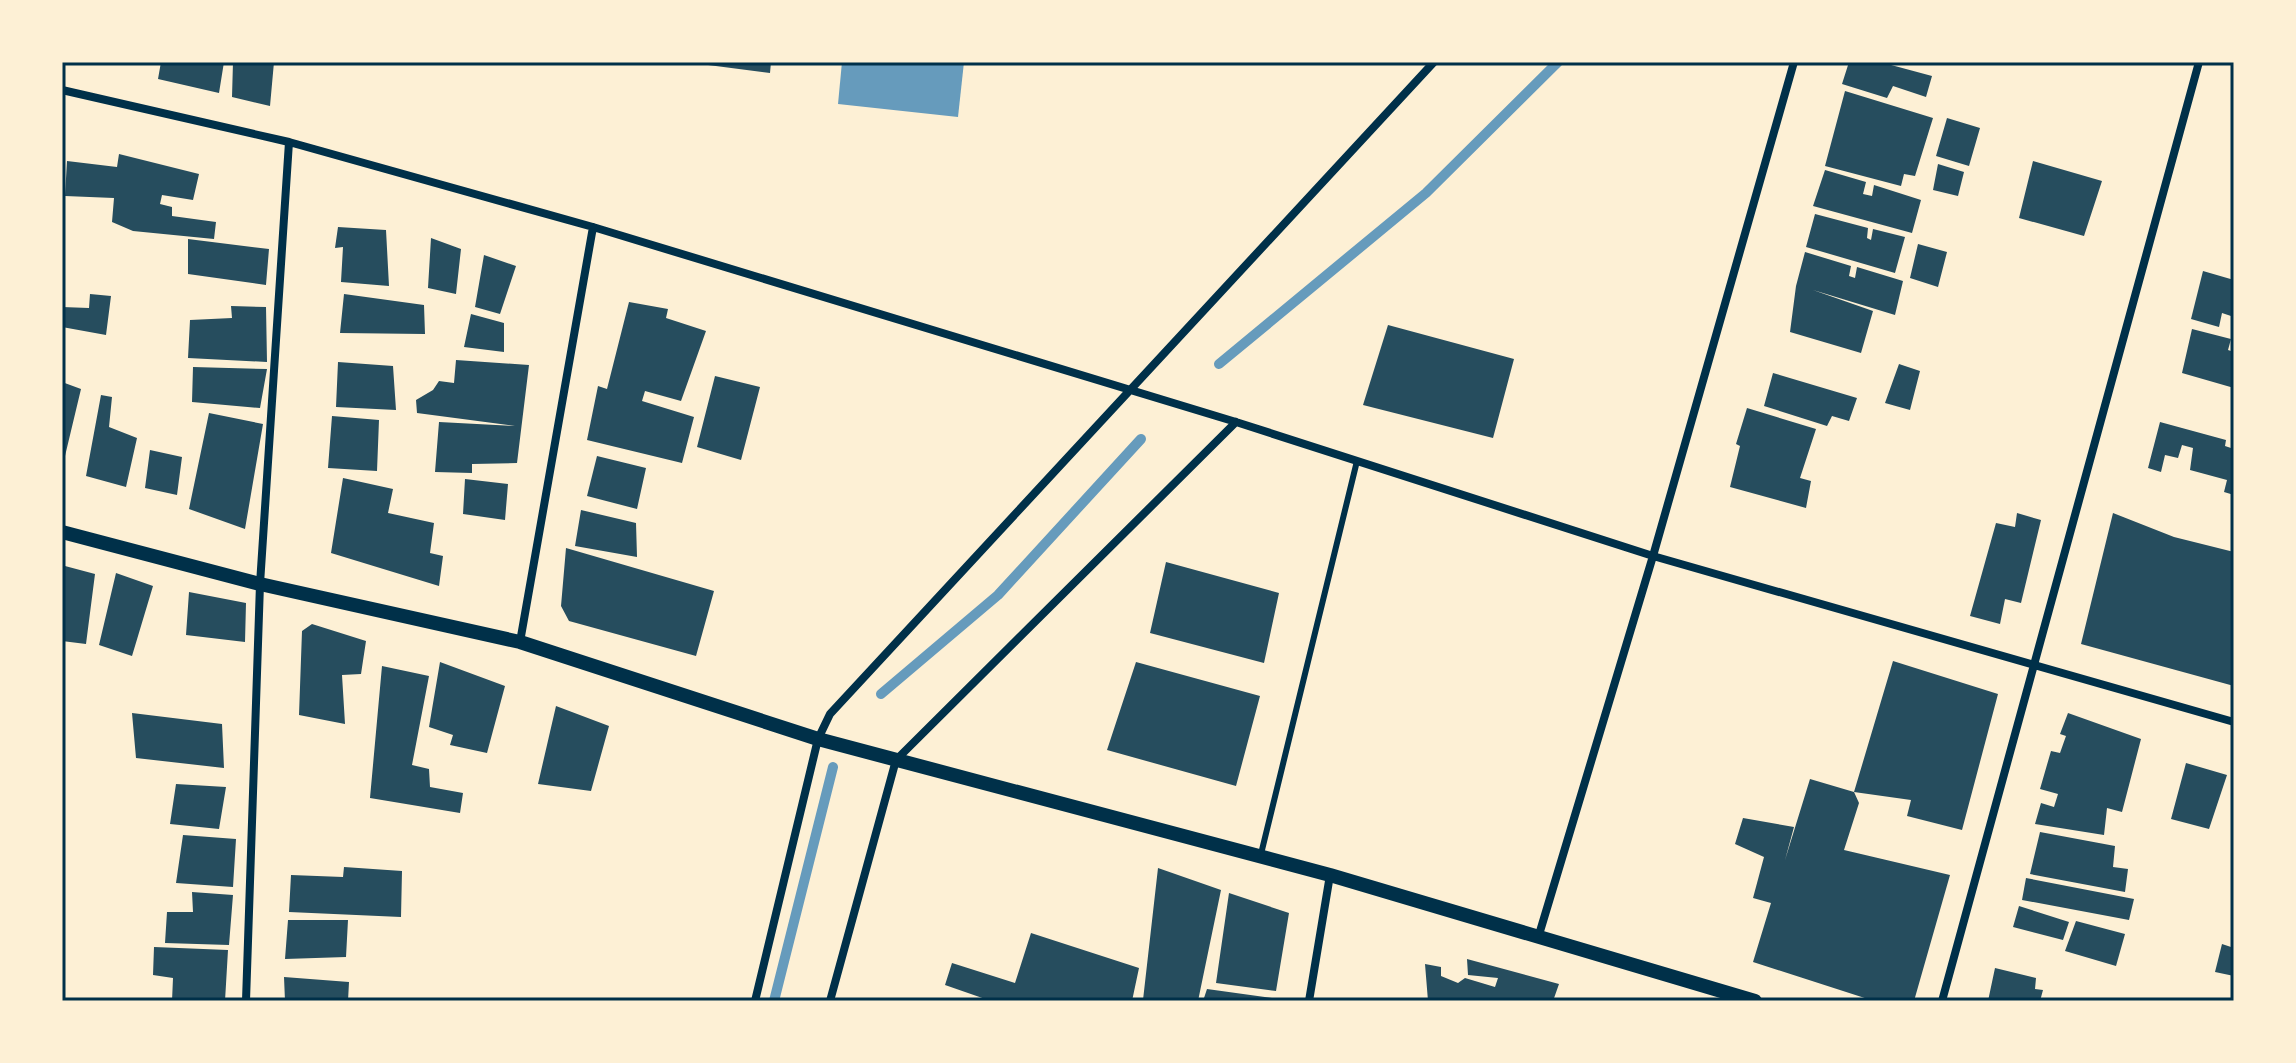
<svg xmlns="http://www.w3.org/2000/svg" width="2296" height="1063" font-family="Rubik,sans-serif">
	<style>
		.water { fill: #669bbc }
		.lines { fill: none; stroke-linecap: round; stroke-linejoin: round }
		.stream { stroke: #669bbc; stroke-width: 10 }
		.building { fill: #264d5e }
		.service { stroke: #003049; stroke-width: 6 }
		.minor { stroke: #003049; stroke-width: 8 }
		.tertiary { stroke: #003049; stroke-width: 14 }
		.neatline { fill: none; stroke: #003049; stroke-width: 3 }
	</style>
	<rect width="100%" height="100%" fill="#fdf0d5"/>
	<path class="water" d="M842 62H964L958 117 838 104Z"/>
	<g class="lines">
		<path class="stream" d="M1219 364 1426 193 1558 62
			M881 694 998 595 1141 439
			M774 1001 833 767"/>
	</g>
	<path class="building" d="M161 62H224L219 93 158 79Z
		M233 62H274L270 106 232 97Z
		M685 62H771L770 73Z
		M1849 62H1880L1932 76 1926 97 1893 86 1887 98 1842 84Z
		M1845 91 1933 118 1915 176 1904 174 1901 186 1825 166Z
		M1947 118 1980 128 1969 166 1936 156Z
		M119 154 199 174 193 200 162 195 160 204 172 207V216L216 222 214 239 133 231 112 222 114 198 65 196 67 161 117 167Z
		M2033 161 2102 181 2084 236 2019 218Z
		M1938 164 1964 172 1958 196 1933 190Z
		M1825 170 1866 182 1863 194 1872 196 1874 185 1921 200 1912 233 1813 206Z
		M1815 214 1868 228 1867 238 1871 240 1873 229 1905 237 1895 273 1806 247Z
		M338 227 386 230 389 286 341 282 343 247 335 248Z
		M431 238 461 249 456 294 428 288Z
		M188 239 269 249 266 285 188 274Z
		M1918 244 1947 252 1938 287 1910 278Z
		M1805 252 1851 266 1849 276 1855 278 1857 267 1903 281 1895 315 1813 290 1873 311 1861 353 1790 332 1796 286Z
		M484 255 516 266 500 314 475 307Z
		M2203 271 2234 280V317L2222 313 2219 327 2191 319Z
		M90 294 111 296 106 335 62 327V307L89 308Z
		M344 294 424 305 425 334 340 333Z
		M629 302 668 309 666 318 706 331 681 401 645 391 642 401 694 417 682 463 587 440 598 386 607 389Z
		M231 306 266 307 267 362 188 358 190 320 232 318Z
		M471 314 504 323V352L464 347Z
		M1388 325 1514 359 1493 438 1363 405Z
		M2192 329 2231 339 2228 350 2234 352V388L2182 373Z
		M456 360 529 365 517 463 472 464V473L435 472 439 422 515 426 417 413 416 400 433 390 439 381 454 383Z
		M338 362 393 366 396 410 336 407Z
		M1899 364 1920 371 1910 410 1885 403Z
		M193 367 267 369 260 408 192 402Z
		M1773 373 1857 398 1849 421 1832 416 1827 426 1764 406Z
		M715 376 760 387 741 460 697 447Z
		M62 382 81 389 65 456 62 455Z
		M101 395 112 397 109 427 137 438 126 487 86 476Z
		M1747 408 1816 429 1800 478 1811 481 1806 508 1730 487 1740 446 1736 444Z
		M209 413 263 424 245 529 189 509Z
		M332 416 379 420 377 471 328 468Z
		M2160 422 2226 440 2225 446 2234 449V495L2224 492 2227 480 2190 470 2193 448 2182 445 2178 458 2165 455 2161 472 2148 468Z
		M150 450 182 457 177 495 145 488Z
		M597 456 646 468 637 509 587 496Z
		M343 478 393 489 388 513 434 523 430 553 443 556 439 586 331 553Z
		M465 479 508 484 505 520 463 514Z
		M581 510 636 523 637 557 575 546Z
		M2017 513 2041 520 2021 603 2005 599 2000 624 1970 616 1996 523 2015 527Z
		M2113 513 2174 537 2234 552V686L2081 644Z
		M566 548 714 591 696 656 569 621 561 606Z
		M1166 562 1279 593 1264 663 1150 633Z
		M65 566 95 574 86 644 62 641Z
		M116 573 153 586 132 656 99 645Z
		M189 592 246 603 245 642 186 635Z
		M312 624 366 641 361 674 342 675 345 724 299 715 302 631Z
		M1893 661 1998 694 1962 830 1907 816 1911 800 1854 792 1859 803 1844 850 1950 875 1914 1001H1874L1753 962 1771 903 1753 898 1764 857 1735 844 1743 818 1794 827 1785 860 1810 779 1854 792Z
		M440 662 505 686 487 753 450 745 453 735 429 727Z
		M1136 662 1260 696 1236 786 1107 750Z
		M382 666 429 676 412 765 429 769 430 787 463 793 460 813 370 798Z
		M556 706 609 726 591 791 538 784Z
		M132 713 222 724 224 768 136 758Z
		M2068 713 2141 739 2122 812 2107 808 2104 835 2035 824 2041 803 2054 807 2058 794 2040 789 2051 751 2060 753 2066 736 2060 734Z
		M2186 763 2227 775 2209 829 2171 819Z
		M176 784 226 787 219 829 170 824Z
		M2040 832 2115 846 2113 867 2128 869 2125 892 2030 874Z
		M183 835 236 839 233 887 176 883Z
		M344 867 402 871 401 917 289 912 291 875 343 877Z
		M1158 868 1221 890 1198 1001 1143 1000Z
		M2026 878 2134 899 2129 920 2022 900Z
		M192 892 233 895 229 945 165 943 167 912H193Z
		M1229 893 1289 913 1276 991 1216 983Z
		M2019 906 2069 922 2063 940 2013 927Z
		M288 920H348L346 957 285 959Z
		M2076 921 2125 934 2116 966 2065 951Z
		M1031 933 1139 968 1132 1001H991L945 985 952 963 1015 983Z
		M2222 944 2234 948V976L2215 972Z
		M154 947 228 950 225 1001H172L173 978 153 975Z
		M1467 959 1559 984 1553 1001H1428L1425 964 1441 967V976L1458 983 1465 978 1495 987 1498 978 1468 975Z
		M1995 968 2036 978 2035 989 2043 990 2040 1001H1988Z
		M284 977 349 982 348 1001H285Z
		M1207 989 1272 998 1271 1001H1203Z"/>
	<g class="lines">
		<path class="service" d="M1261 854 1357 461"/>
		<path class="minor" d="M62 90 289 142 593 227 1236 422 1653 556 2234 722
			M520 642 593 227
			M1538 938 1653 556 1794 62
			M246 1001 260 584 289 142
			M755 1001 818 739 830 714 1434 62
			M830 1001 896 760 1236 422
			M1309 1001 1330 875
			M1942 1001 2199 62"/>
		<path class="tertiary" d="M62 532 260 584 520 642 818 739 1330 875 1755 1001"/>
	</g>
	<rect width="2296" height="1063" fill="none" stroke="#fdf0d5" stroke-width="128"/>
	<rect x="64" y="64" width="2168" height="935" class="neatline"/>
</svg>
